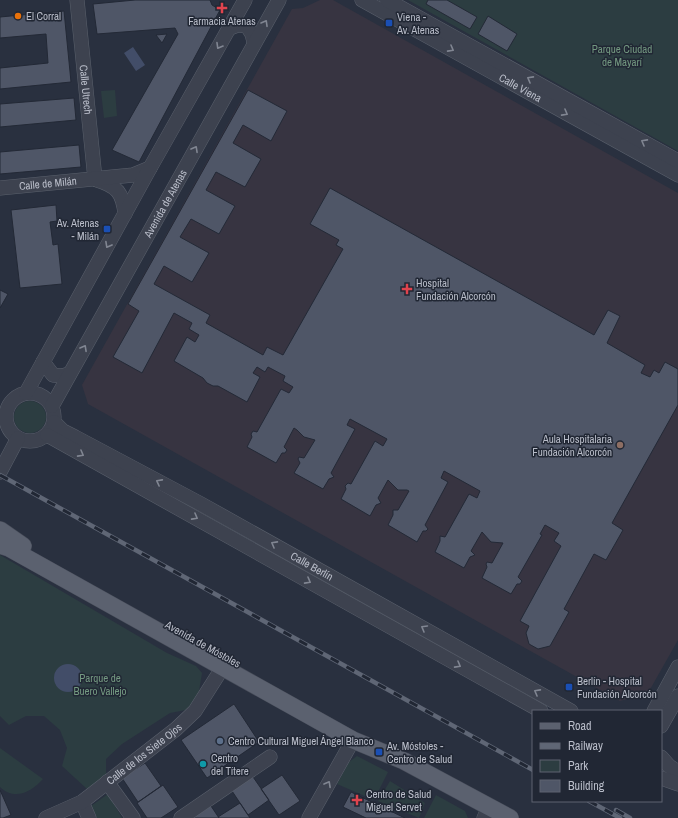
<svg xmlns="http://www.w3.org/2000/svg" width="678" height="818" font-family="'Archivo Narrow',sans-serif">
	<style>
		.medical { fill: #373441 }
		.green { fill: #2c3d41 }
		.water { fill: #424d68 }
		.building { fill: #4f5667; stroke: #232936 }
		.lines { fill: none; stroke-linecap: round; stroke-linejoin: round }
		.minor-casing { stroke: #5a606c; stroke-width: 15 }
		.major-casing { stroke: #464b58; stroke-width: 18 }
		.minor { stroke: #3d424f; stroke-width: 14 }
		.major { stroke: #5b616f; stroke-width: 17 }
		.rail-casing { stroke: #5f6675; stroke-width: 4.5 }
		.rail { stroke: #212734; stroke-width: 3; stroke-dasharray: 9; stroke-linecap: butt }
		.oneway { stroke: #818692 }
		.health-dot { fill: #e0444e; stroke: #212734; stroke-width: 1.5 }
		.food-dot { fill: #e8710a; stroke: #212734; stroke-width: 1.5 }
		.transit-dot { fill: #1a4fb4; stroke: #212734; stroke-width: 1.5 }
		.education-dot { fill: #8d6e63; stroke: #212734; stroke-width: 1.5 }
		.service-dot { fill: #5c6f8a; stroke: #212734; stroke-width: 1.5 }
		.culture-dot { fill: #0f9aa8; stroke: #212734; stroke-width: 1.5 }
		.labels { text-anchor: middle; stroke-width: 3; stroke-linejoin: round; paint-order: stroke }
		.poi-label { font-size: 11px; fill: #b9bdc9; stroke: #212734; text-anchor: start }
		.park-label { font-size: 11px; fill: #739880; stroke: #212734 }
		.street-label { font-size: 11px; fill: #b9bdc9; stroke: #212734 }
	</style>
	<rect width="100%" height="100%" fill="#29303f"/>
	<path class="medical" d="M320 0H333L678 193V640L648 693 620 701 88 404 82 385 292 9 303 8Z"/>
	<path class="green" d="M408 0H678V151L424 9Z
		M115 90 117 116 104 118 101 91Z
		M14 417a16 16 0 1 1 32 0a16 16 0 1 1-32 0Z
		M0 555 167 653 196 666 202 673 199 691 191 709 170 713 122 744 106 759V775L87 789 62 766 67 748 60 730 44 716H26L9 725 0 716Z
		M0 748 43 779C31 792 15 801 0 787Z
		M357 756 388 772 374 800 337 784 349 762Z
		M390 781 425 803 419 818 378 801Z
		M108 794 122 818H97L91 806Z
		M436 795 465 811 468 818H424Z"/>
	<path class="water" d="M133 47 145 65 136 71 124 53Z
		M54 678a14 14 0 1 1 28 0a14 14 0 1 1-28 0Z"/>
	<path class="building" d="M135 0H210L212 5 220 10 139 162 112 150 178 34 175 28 97 34 93 4Z
		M428 0H447L477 17 470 29 426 4Z
		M64 11 71 82 0 89V68L48 63 46 34 0 38V17Z
		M488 16 517 34 507 51 478 34Z
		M167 34 162 43 156 35Z
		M248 90 287 111 271 141 243 125 233 143 261 159 245 187 216 172 206 190 235 206 219 234 191 219 180 237 209 253 192 282 164 266 154 284 210 315 206 323 263 355 267 347 283 355 343 249 336 245 339 240 310 224 330 188 594 335 608 310 620 316 607 343 645 365 641 373 650 377 654 370 659 373 665 362 678 369V405L612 523 623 530 606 560 594 554 564 609 569 612 550 646 538 649 529 644 526 633 529 626 520 621 561 546 554 541 559 533 545 525 540 534 542 535 518 577 522 581 520 584H517L511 594 482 578 487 567 486 564 487 562 492 563 503 543 491 542 482 532 471 551 475 555 470 557 464 568 435 552 440 541V536L445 537 469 494 477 498 480 491 444 471 441 478 448 482 425 525 428 529 426 531H423L417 542 388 525 393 515V510H398L409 491 407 490H398L388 480 378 498 381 503 376 505 370 516 341 499 346 489 345 486 348 483 351 484 375 441 383 446 387 439 350 419 347 425 355 429 331 473 334 477 329 479 323 489 294 473 300 463 298 459 299 457 304 458 315 440 304 437 297 430 294 428 284 447 287 450 285 453H282L276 463 247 447 252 437 251 434 253 431 257 432 281 389 289 393 293 387 283 381 285 376 268 367 265 372 257 367 253 373 260 377 247 402 218 386H213L207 383 203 378 174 361 187 337 195 342 199 335 189 329 192 323 174 313 142 373 113 357 139 311 128 304Z
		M74 98 76 120 0 127V104Z
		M79 145 81 167 0 174V152Z
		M56 205 57 221 50 222 53 245 58 244 62 284 20 288 11 210Z
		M0 290 8 294 0 308Z
		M234 704 259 742 207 778 181 740Z
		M145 763 161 786 138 802 122 778Z
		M251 774 269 800 248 815 230 788Z
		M282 775 300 801 279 815 261 789Z
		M163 785 178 807 161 818H147L137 803Z
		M0 790 11 815 3 818H0Z
		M351 792 405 818H366L343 807Z
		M209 803 219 818H188Z
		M240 803 250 818H219L218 817Z"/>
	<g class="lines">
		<g class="minor-casing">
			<g id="minor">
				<path id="s1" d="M77 0 95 179"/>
				<path id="s2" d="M362 0 678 175"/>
				<path d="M387 0 678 161"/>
				<path d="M230 28 238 25 247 26 252 34 254 42"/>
				<path d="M97 180C117 186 123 193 125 214"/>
				<path id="s3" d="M0 188 133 175 150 168"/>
				<path d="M43 362 53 375 62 376 69 374"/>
				<circle cx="30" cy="417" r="24"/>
				<path d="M26 393 150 168 245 0"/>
				<path id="s4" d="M52 406 279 0"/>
				<path id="s5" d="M54 422 63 431 75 437 201 504 571 711"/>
				<path d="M47 435 541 711"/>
				<path d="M0 472 18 438"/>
				<path d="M654 711 678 667"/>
				<path d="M661 726 678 696"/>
				<path d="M661 757 669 766 678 772"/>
				<path d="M661 778 678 784"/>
				<path d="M107 782 133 818"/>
				<path d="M82 802 89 818"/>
				<path id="s6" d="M46 818 82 802 176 729 195 711 223 667"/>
				<path d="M181 818 270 757"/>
				<path d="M309 818 353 740"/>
				<path d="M484 818 489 807"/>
			</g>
		</g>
		<g class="major-casing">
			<path id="major" d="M0 530 23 546
				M0 545 9 548 353 740 404 761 510 818"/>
		</g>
		<use href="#minor" class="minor"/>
		<use href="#major" class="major"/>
		<g class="rail-casing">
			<path id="rail" d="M0 475 533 770
				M589 801 620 818
				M616 810 630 818"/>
		</g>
		<use href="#rail" class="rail"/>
	</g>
	<defs><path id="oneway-chevron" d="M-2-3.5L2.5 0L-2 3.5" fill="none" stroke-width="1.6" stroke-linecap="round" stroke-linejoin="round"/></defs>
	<g class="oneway">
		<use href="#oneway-chevron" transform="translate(265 23) rotate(-60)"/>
		<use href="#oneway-chevron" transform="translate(219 46) rotate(120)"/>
		<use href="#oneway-chevron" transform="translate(451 49) rotate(29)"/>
		<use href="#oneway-chevron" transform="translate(530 79) rotate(-151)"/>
		<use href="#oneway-chevron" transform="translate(565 113) rotate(29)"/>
		<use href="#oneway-chevron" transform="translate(644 142) rotate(-151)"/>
		<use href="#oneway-chevron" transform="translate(195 149) rotate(-61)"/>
		<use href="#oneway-chevron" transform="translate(108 245) rotate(119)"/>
		<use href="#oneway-chevron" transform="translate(84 348) rotate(-61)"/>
		<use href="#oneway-chevron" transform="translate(81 454) rotate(29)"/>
		<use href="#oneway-chevron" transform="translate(159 482) rotate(-152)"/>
		<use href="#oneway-chevron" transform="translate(195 517) rotate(29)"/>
		<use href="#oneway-chevron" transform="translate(274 544) rotate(-151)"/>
		<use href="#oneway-chevron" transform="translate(308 581) rotate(29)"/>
		<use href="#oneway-chevron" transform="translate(424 628) rotate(-150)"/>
		<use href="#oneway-chevron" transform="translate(458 665) rotate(29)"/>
		<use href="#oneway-chevron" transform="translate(537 692) rotate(-151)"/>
		<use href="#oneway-chevron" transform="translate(328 784) rotate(-61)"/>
	</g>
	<g class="health-dot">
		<path d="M220 2h4v4h4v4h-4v4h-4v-4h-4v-4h4z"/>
		<path d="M405 283h4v4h4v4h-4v4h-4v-4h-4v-4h4z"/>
		<path d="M355 794h4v4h4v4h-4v4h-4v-4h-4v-4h4z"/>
	</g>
	<circle class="food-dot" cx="18" cy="16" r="4"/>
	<g class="transit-dot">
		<rect x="385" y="19" width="8" height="8" rx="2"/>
		<rect x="103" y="225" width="8" height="8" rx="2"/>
		<rect x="565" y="683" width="8" height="8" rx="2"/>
		<rect x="375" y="748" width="8" height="8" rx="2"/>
	</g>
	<circle class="education-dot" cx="620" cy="445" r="4"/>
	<circle class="service-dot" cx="220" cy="741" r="4"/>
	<circle class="culture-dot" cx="203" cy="764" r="4"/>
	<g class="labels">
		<g class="poi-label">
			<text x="26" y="20">El Corral</text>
			<text x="397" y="21">Viena -<tspan x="397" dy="13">Av. Atenas</tspan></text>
			<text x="222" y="25" text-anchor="middle">Farmacia Atenas</text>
			<text x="99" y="227" text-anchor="end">Av. Atenas<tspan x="99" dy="13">- Milán</tspan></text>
			<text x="416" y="287">Hospital<tspan x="416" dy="13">Fundación Alcorcón</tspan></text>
			<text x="612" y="443" text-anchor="end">Aula Hospitalaria<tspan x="612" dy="13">Fundación Alcorcón</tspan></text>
			<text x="577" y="685">Berlín - Hospital<tspan x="577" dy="13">Fundación Alcorcón</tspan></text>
			<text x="228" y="745">Centro Cultural Miguel Ángel Blanco</text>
			<text x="387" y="750">Av. Móstoles -<tspan x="387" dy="13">Centro de Salud</tspan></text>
			<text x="211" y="762">Centro<tspan x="211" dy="13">del Títere</tspan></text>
			<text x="366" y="798">Centro de Salud<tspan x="366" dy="13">Miguel Servet</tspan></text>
		</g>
		<g class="park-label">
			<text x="622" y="53">Parque Ciudad<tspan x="622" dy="13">de Mayarí</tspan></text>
			<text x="100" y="682">Parque de<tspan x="100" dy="13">Buero Vallejo</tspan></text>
		</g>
		<g class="street-label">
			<text dy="4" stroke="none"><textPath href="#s2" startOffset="181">Calle Viena</textPath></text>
			<text dy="4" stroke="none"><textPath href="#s1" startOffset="90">Calle Utrech</textPath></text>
			<text dy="4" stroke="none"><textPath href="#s3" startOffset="48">Calle de Milán</textPath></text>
			<text dy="4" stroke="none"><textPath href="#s4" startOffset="232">Avenida de Atenas</textPath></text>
			<text dy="4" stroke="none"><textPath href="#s5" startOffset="296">Calle Berlín</textPath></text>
			<text transform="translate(203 644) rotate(29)" y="4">Avenida de Móstoles</text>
			<text dy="4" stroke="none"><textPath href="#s6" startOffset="118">Calle de los Siete Ojos</textPath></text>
		</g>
	</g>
	<rect x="532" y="710" width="130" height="92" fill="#212734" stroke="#5e6370"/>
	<rect x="540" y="723" width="20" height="6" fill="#5b616f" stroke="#5e6370"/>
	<text x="568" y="730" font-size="12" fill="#b9bdc9">Road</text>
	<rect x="540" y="743" width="20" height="6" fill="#5f6675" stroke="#5e6370"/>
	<text x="568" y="750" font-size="12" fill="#b9bdc9">Railway</text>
	<rect x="540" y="760" width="20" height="12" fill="#2c3d41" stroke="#5e6370"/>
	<text x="568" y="770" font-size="12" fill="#b9bdc9">Park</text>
	<rect x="540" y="780" width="20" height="12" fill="#4f5667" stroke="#5e6370"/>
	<text x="568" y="790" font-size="12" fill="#b9bdc9">Building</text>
</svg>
